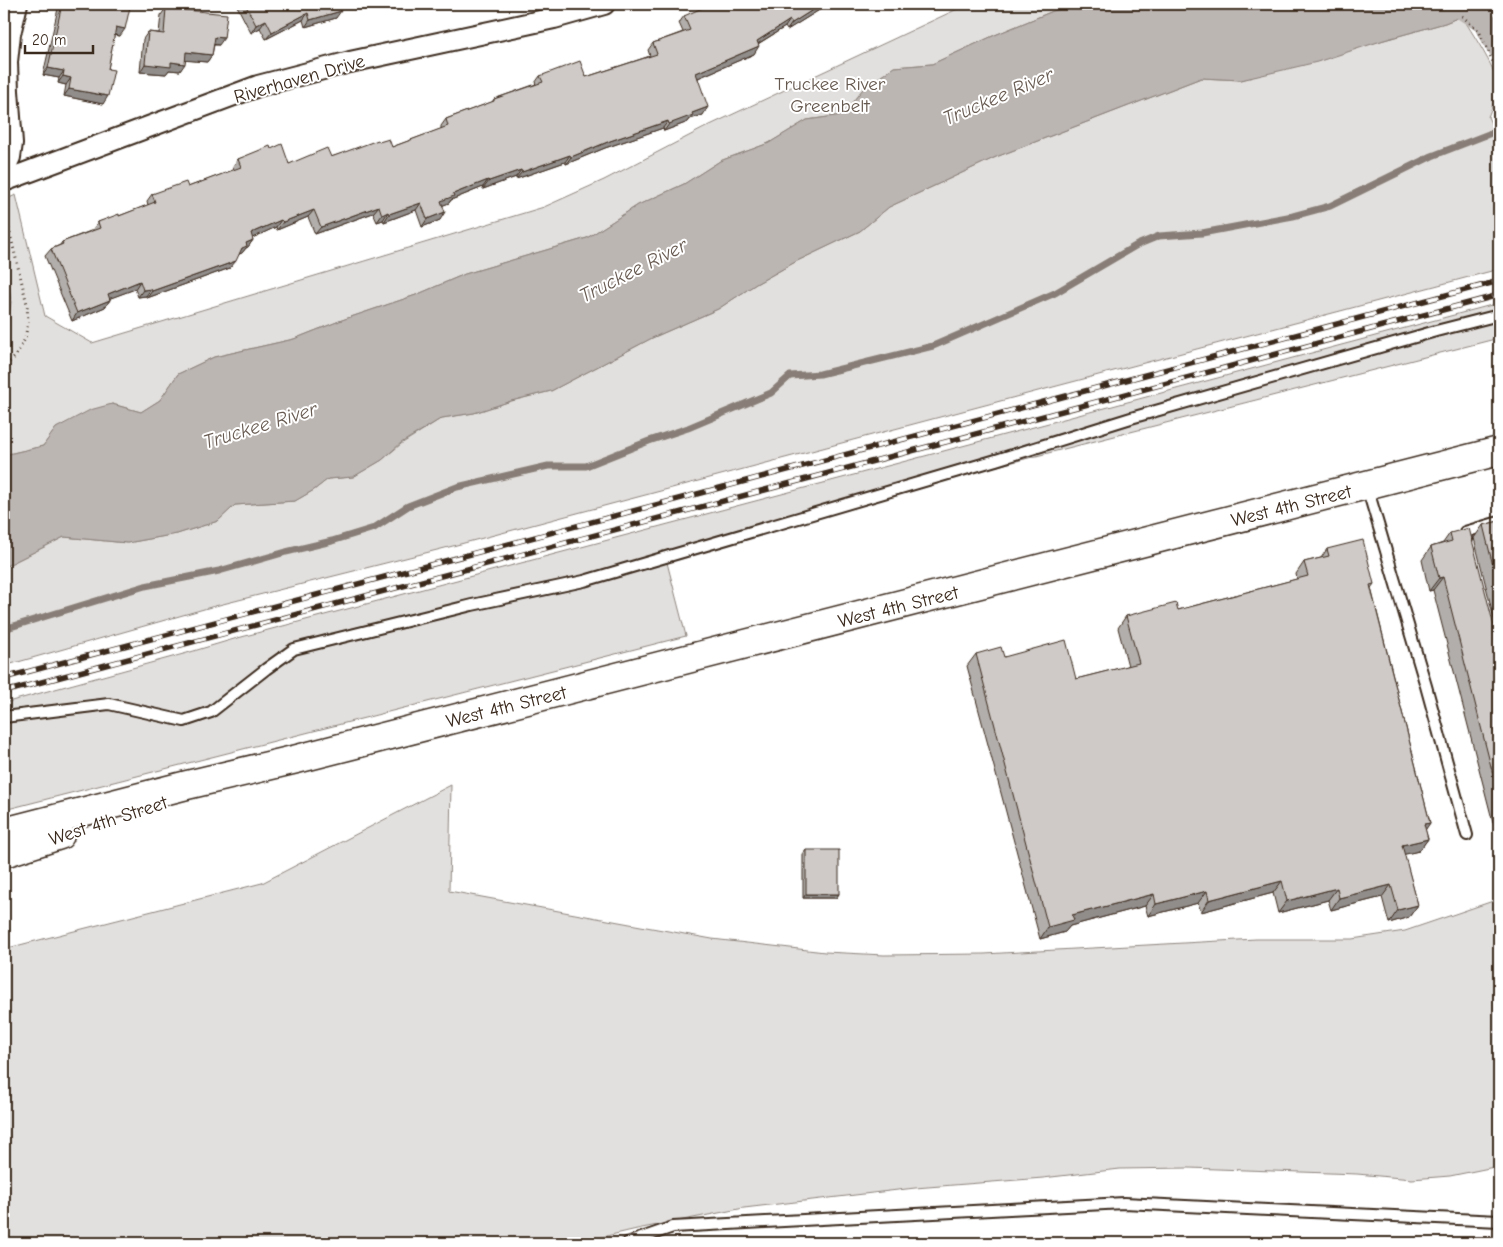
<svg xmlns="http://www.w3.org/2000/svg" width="1503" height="1247" font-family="'Comic Neue',sans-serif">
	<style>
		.green { fill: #e2e0de; stroke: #8e857e }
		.water { fill: #bcb6b3; stroke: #887e77 }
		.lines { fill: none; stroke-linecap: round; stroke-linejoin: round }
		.stream { stroke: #887e77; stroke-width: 7 }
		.canal { stroke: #bcb6b3; stroke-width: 24 }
		.lane-casing { stroke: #3b2a1e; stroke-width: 14 }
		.street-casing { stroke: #3b2a1e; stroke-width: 24 }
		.secondary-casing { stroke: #3b2a1e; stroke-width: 31 }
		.path { stroke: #3b2a1e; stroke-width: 3; stroke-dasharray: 1 4; stroke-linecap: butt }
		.lane { stroke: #fff; stroke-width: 10 }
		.street { stroke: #fff; stroke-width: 20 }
		.secondary { stroke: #fff; stroke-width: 28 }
		.rail-casing { stroke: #3b2a1e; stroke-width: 5.5 }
		.rail { stroke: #fff; stroke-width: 4; stroke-dasharray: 11; stroke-linecap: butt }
		.wall { fill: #b2aeab; stroke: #3b2a1e }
		.shaded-wall { fill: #918d8b; stroke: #3b2a1e }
		.building { fill: #cfcac7; stroke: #3b2a1e }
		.labels { text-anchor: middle; stroke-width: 4; stroke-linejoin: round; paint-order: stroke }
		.street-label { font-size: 19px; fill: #3b2a1e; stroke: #fff }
		.park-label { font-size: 19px; fill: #65584e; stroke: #fff }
		.water-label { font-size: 20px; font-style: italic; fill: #685b52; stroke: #fff }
	</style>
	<rect width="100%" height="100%" fill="#fff"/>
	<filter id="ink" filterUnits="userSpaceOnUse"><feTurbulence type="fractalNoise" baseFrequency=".02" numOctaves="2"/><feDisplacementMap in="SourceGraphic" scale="10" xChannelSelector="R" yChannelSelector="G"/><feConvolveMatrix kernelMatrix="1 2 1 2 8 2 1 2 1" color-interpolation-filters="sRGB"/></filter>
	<g filter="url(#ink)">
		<path class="green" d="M968 4H1080L1053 11 995 35 932 64 894 67 863 89 842 115 807 120 769 143 720 161 684 184 638 205 587 238 465 274 416 295 342 320 294 339 214 357 178 374 160 400 141 412 112 404 56 428 43 446 4 455V333L7 328 11 302 8 278 4 265V200L16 195 45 316 92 343 544 207 604 180 710 125Z
			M1462 16C1470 30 1497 70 1497 83 1497 95 1492 107 1488 117L1499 140V269L449 547 211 607 4 666V567L64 537 127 543 177 534 218 521 235 505 295 501 314 490 328 479 353 477 382 460 401 444 442 418 474 413 511 401 551 391 652 338 718 309 756 284 797 261 860 231 889 207 996 157 1201 78 1241 80 1445 23Z
			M1499 303V338L664 551 686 636 4 810V703L187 653 234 639 846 477Z
			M451 785 449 891 712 939 825 952 884 955 984 954 1256 939H1352L1405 931 1499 899V1166L1450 1176 1412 1179 1357 1174 1189 1168 1120 1169 1043 1178 915 1188 744 1208 637 1229 576 1243H4V949L262 883Z"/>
		<path class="water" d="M1080 4H1494L1495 11 1482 16 1470 9 1462 16 1445 23 1384 40 1317 62 1241 80 1201 78 996 157 889 207 860 231 797 261 756 284 718 309 652 338 551 391 511 401 474 413 442 418 401 443 382 460 353 477 328 479 314 490 295 501 235 505 218 521 177 534 127 543 64 537 4 567V455L43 446 56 428 90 410 112 404 141 412 160 400 178 374 214 357 294 339 342 320 416 295 465 274 587 238 638 205 684 184 720 161 769 143 807 120 842 115 863 89 894 67 932 64 995 35 1053 11Z"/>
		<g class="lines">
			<path class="stream" d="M4 629 145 586 219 571 286 552 332 541 374 528 408 506 457 487 548 466H586L649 441 688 428 771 393 790 376 820 374 933 346 1055 293 1137 245 1159 236 1202 233 1293 216 1330 206 1432 156 1499 130"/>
			<path class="canal" d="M1457 4 1486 23 1497 45"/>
			<g class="lane-casing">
				<path id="lane" d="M1367 487 1426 686 1467 835
					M1467 539 1465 532 1499 522
					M4 717 109 704 184 721 211 712 266 669 294 649 472 605 584 581 996 460 1131 418 1436 331 1499 315
					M627 1243 673 1227 1124 1203 1499 1221"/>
			</g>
			<g class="street-casing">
				<path id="street" d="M4 170 10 157 12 143 8 91 7 62 10 34 17 4
					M4 181 258 86 350 62 554 18 604 4"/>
			</g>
			<g class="secondary-casing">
				<path id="secondary" d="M4 832 187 785 297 759 1499 451
					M4 853 60 835"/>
			</g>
			<path class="path" d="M1462 16 1479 31 1494 64H1499
				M4 209 27 304 28 322 25 339 15 357 4 366"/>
			<use href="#lane" class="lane"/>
			<use href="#street" class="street"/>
			<use href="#secondary" class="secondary"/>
			<g class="rail-casing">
				<path id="rail" d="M4 678 1499 281
					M4 692 1499 295"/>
			</g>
			<use href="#rail" class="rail"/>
		</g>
		<path class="wall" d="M59 4H115L120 36 114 35 108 69 103 104 64 96 66 85 58 83 59 78 43 75Z
			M236 4H339L336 18 305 27 303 20 266 39 260 28 251 33Z
			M374 4H389L375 8Z
			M745 4H829L787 30 785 27 758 44 754 54 698 78 703 115 690 119 688 122 664 131 663 128 605 148 566 164 565 162 516 179V177L483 189V187L451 200 449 203 443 205 440 220 422 227 416 210 384 222 383 220 377 222 373 213 315 234 308 217 277 230 276 227 252 238 253 240 248 247 246 248 242 253 239 254 230 268 147 298 146 296 138 297 135 289 110 298V300L105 307 72 321 45 256 51 249 60 245 62 242 93 230V229L98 222 119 216 148 205 147 201 152 194 188 187 234 170 233 166 238 159 271 149 289 164 331 157 379 142 392 147 441 129V126L446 119 492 102 494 99 536 84 535 83 540 76 586 77 650 56 648 50 653 43 683 32 679 23 684 16 741 6Z
			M166 8 219 45H214L212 55 207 62 186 60 180 71 169 70 166 74 140 72 143 39 148 32 159 33 161 15Z
			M1499 521V639L1474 538 1483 525Z
			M1450 533 1499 646V821L1493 823 1433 590 1429 591 1422 560 1431 547 1443 543Z
			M1327 549 1374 584 1371 588 1430 823 1425 829 1428 839 1419 851 1404 854 1418 905 1409 917 1389 923 1382 897 1331 910 1328 900 1278 913 1273 893 1201 912 1198 903 1148 916 1145 906 1070 926 1065 932 1040 939 967 666 976 654 1004 657 1076 679 1128 666 1118 628 1126 616 1178 610 1297 579 1296 574 1304 562 1321 558Z
			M806 850 839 894 836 898H803V854Z"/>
		<path class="shaded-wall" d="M378 4H389L375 8Z
			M822 4H829L787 30 792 23Z
			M341 11 336 18 305 27 310 20Z
			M308 13 303 20 266 39 272 32Z
			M266 20 260 28 251 33 256 25Z
			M790 20 785 27 751 48 757 41Z
			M116 27 125 29 120 36 111 34Z
			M215 37 224 38 219 45 210 44Z
			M759 46 754 54 691 81 696 73Z
			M186 52 212 55 207 62 181 60Z
			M171 62 185 64 180 71 169 70 166 74 140 72 145 64Z
			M48 68 64 71 59 78 43 75Z
			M63 76 71 78 66 85 58 83Z
			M69 89 108 96 103 104 64 96Z
			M708 107 703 115 690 119 688 122 664 131 669 124 692 113Z
			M668 121 663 128 605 148 566 164 571 157 610 141Z
			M570 155 565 162 516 179 522 172Z
			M521 170 516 177 483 189 489 181Z
			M488 180 483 187 451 200 449 203 436 208 441 201 453 194Z
			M421 203 416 210 384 222 389 214Z
			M379 206 373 213 315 234 321 227Z
			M314 210 308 217 277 230 283 222Z
			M388 212 383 220 377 222 382 215Z
			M445 212 440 220 422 227 427 219Z
			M281 220 276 227 246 241 251 233Z
			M253 240 248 247 246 248 242 253 237 255 246 243Z
			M236 261 230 268 147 298 152 291Z
			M140 281 135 289 103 301 108 294Z
			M151 289 146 296 138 297 143 290Z
			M110 300 105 307 72 321 77 313Z
			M1443 577 1433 590 1429 591 1439 578Z
			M1499 814V821L1493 823Z
			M1430 823 1422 835 1424 824Z
			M1428 839 1419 851 1393 857 1402 845Z
			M1282 881 1273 893 1201 912 1209 900Z
			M1391 885 1382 897 1331 910 1339 898Z
			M1337 888 1328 900 1278 913 1287 901Z
			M1207 891 1198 903 1148 916 1156 904Z
			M806 894H839L836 898H803Z
			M1154 894 1145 906 1070 926 1065 932 1040 939 1048 927 1072 915Z
			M1418 905 1409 917 1389 923 1398 910Z"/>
		<path class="building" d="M62 4H115L130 7 125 29 116 27 108 69 114 70 108 96 69 89 71 78 63 76 64 71 48 68Z
			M245 4H339L341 11 310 20 308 13 272 32 266 20 256 25Z
			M711 4H740L741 6 745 4H822L792 23 790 20 757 41 759 46 696 73 708 107 692 113 693 115 669 124 668 121 610 141 571 157 570 155 522 172 521 170 489 181 488 180 453 194 454 196 441 201 445 212 427 219 421 203 389 214 388 212 382 215 379 206 321 227 314 210 283 222 281 220 251 233 253 240 246 243 247 246 242 248 236 261 152 291 151 289 143 290 140 281 108 294 110 300 77 313 51 249 63 244 62 242 100 228 98 222 119 214V216L155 202 152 194 186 182 188 187 241 167 238 159 270 146 271 149 282 144 289 164 327 148 331 157 378 140 379 142 389 139 392 147 448 126 446 119 494 101V99L543 82 540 76 580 61 586 77 657 54 653 43 690 30 684 16Z
			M166 8 227 14 224 38 215 37 212 55 186 52 185 64 171 62V67L145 64 148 32 164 34Z
			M1499 521V590L1483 525Z
			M1469 528 1499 646V798L1443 577 1439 578 1431 547 1452 541 1450 533Z
			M1363 540 1374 584 1370 585 1430 823 1424 824 1428 839 1402 845 1418 905 1398 910 1391 885 1339 898 1337 888 1287 901 1282 881 1209 900 1207 891 1156 904 1154 894 1072 915 1074 920 1048 927 976 654 1001 647 1004 657 1066 640 1076 679 1139 663 1126 616 1176 603 1178 610 1308 576 1304 562 1329 556 1327 549Z
			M806 850H839V894H806Z"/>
	</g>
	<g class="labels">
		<g class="street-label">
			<text transform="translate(299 78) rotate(-16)" y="7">Riverhaven Drive</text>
			<text transform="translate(1291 505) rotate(-14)" y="7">West 4th Street</text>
			<text transform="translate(898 606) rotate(-14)" y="7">West 4th Street</text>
			<text transform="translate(506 706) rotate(-14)" y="7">West 4th Street</text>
			<text transform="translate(108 820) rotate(-18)" y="7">West 4th Street</text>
		</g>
		<g class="park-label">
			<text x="830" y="90">Truckee River<tspan x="830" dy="22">Greenbelt</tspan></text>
		</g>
		<g class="water-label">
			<text transform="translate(998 96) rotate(-23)" y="7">Truckee River</text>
			<text transform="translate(633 270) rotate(-27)" y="7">Truckee River</text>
			<text transform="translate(260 425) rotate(-17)" y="7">Truckee River</text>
		</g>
	</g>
	<rect width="1503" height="1247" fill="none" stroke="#fff" stroke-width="20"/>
	<rect x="10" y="10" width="1483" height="1227" fill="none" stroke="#3b2a1e" stroke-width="2" filter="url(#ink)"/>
	<path d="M25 45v8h68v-8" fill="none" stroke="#3b2a1e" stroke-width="2.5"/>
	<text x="32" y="45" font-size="15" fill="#3b2a1e" stroke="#ffffff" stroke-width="4" paint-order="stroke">20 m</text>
</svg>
